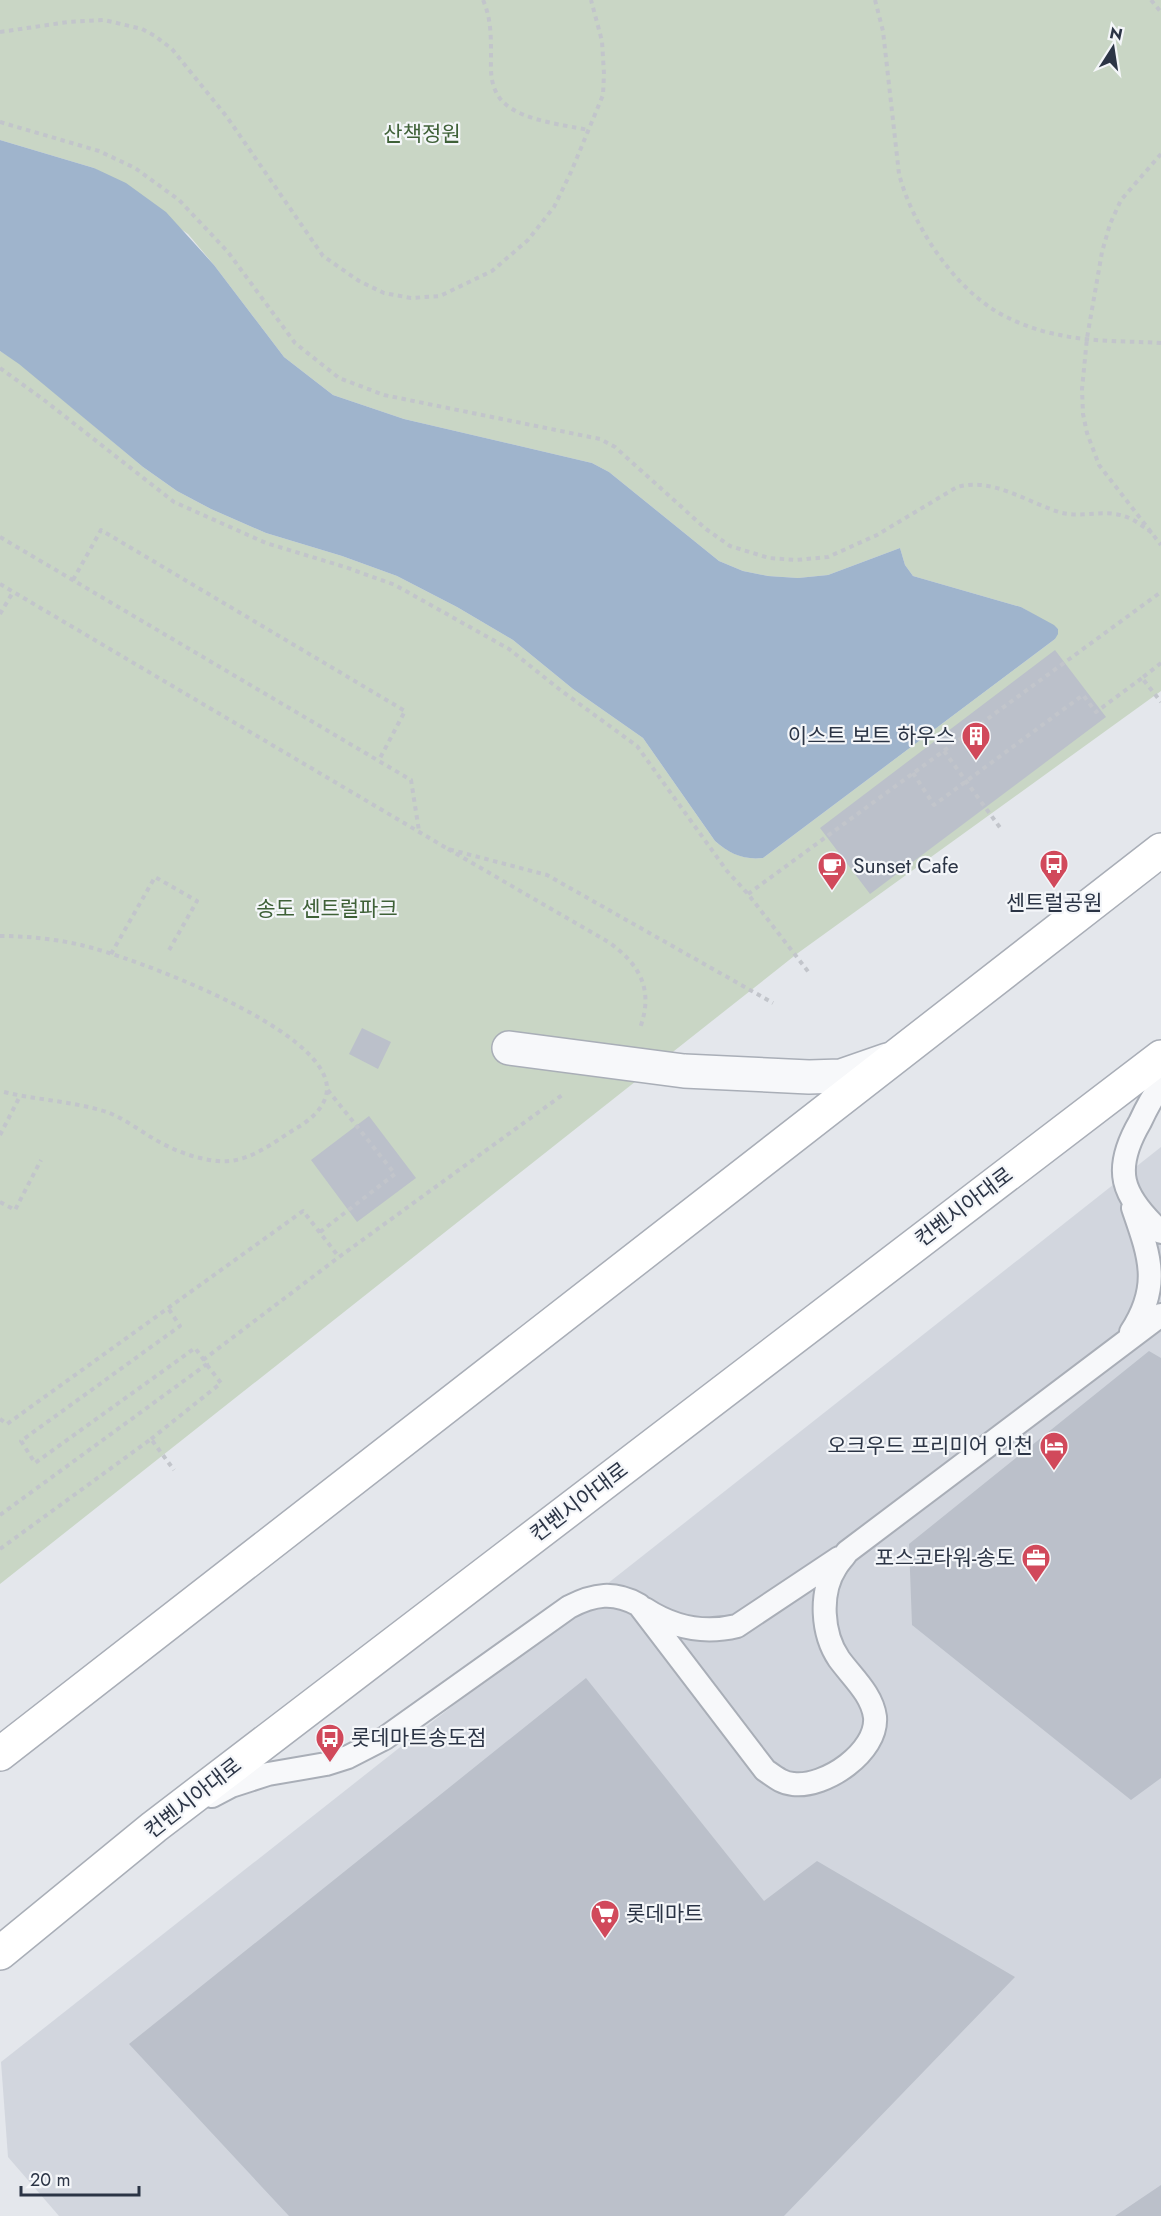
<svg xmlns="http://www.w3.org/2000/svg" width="1161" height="2216" font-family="Jost,'Noto Sans KR',sans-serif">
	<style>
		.built { fill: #d2d6de }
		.green { fill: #c9d6c5 }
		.water { fill: #9fb4cc }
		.building { fill: #bbc0ca }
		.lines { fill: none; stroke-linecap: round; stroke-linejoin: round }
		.lane-casing { stroke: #a9aeb7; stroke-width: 26 }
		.street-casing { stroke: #a9aeb7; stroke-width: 36 }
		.secondary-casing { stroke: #a9aeb7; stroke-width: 36 }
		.path { stroke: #c2c5cb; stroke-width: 4; stroke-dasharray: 4.5 4.5; stroke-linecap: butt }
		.lane { stroke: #f7f8fa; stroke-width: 22 }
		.street { stroke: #f7f8fa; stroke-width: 33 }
		.secondary { stroke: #fff; stroke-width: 33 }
		.labels { text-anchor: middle; stroke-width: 4.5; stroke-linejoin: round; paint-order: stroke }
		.park-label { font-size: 21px; fill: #3f6138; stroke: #f4f6f9 }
		.poi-label { font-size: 21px; fill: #2b3445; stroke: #f4f6f9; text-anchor: end }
		.street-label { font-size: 21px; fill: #2b3445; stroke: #f4f6f9 }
	</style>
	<rect width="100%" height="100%" fill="#e4e7ec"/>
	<path class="built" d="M1161 1147V2216H59L8 2157 1 2062Z"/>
	<path class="green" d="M0 0H1161V691L798 953 0 1584V351L19 363 143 467 177 491 211 509 266 533 342 556 397 576 457 607 513 640 573 689 643 738 715 841C730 854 744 860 763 858L1055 639 1058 629 1021 607 913 576 905 565 900 548 828 575 798 578 768 576 743 571 719 561 609 472 592 463 404 419 333 395 284 357 214 265 188 234 94 168 0 140Z"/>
	<path class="water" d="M0 140 94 168 126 183 166 212 214 265 284 357 333 395 404 419 592 463 609 472 719 561 743 571 768 576 798 578 828 575 900 548 905 565 913 576 1021 607 1054 625 1058 629V634L1055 639 763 858C743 860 730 854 715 841L643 738 573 689 513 640 457 607 397 576 342 556 266 533 211 509 177 491 143 467 19 364 0 351Z"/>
	<path class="building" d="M1055 650 1106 717 870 894 820 828Z
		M362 1028 391 1042 378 1069 349 1054Z
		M369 1116 416 1178 357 1222 311 1160Z
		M1149 1351 1161 1358V1778L1131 1800 912 1625 909 1544Z
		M586 1678 764 1901 817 1861 1015 1977 784 2216H289L129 2044Z
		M1161 2185V2216H1115Z"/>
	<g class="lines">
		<g class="lane-casing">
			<path id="lane" d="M1161 1085C1153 1096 1146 1109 1140 1122 1112 1170 1121 1195 1161 1232
				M1131 1332C1161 1286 1150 1257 1133 1208
				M645 1609C674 1628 704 1634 737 1626L839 1558
				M212 1796 231 1786 268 1774 326 1764 348 1757 385 1738 569 1607C594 1594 614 1591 639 1605L765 1770C775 1777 782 1783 793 1784 825 1788 878 1752 875 1717 872 1694 852 1677 839 1659 822 1634 819 1593 836 1567 839 1562 844 1557 847 1552L1161 1315"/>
		</g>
		<g class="street-casing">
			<path id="street" d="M509 1048 684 1071 809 1077 841 1076 887 1060"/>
		</g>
		<g class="secondary-casing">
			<path id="secondary" d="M0 1754 1161 850
				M0 1953 154 1827 1161 1057"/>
		</g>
		<path class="path" d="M483 0C491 18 491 36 491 55 491 68 490 80 496 92 509 120 561 124 588 130
			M875 0 883 31 899 174C912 223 949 280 991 308 1010 321 1038 331 1060 335 1092 342 1128 341 1161 343
			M1151 0 1161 12
			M0 32 68 22 104 20 142 29 155 36 172 49 227 117 323 256 359 281 384 293 411 298 440 296 492 271 528 240 554 207 571 172 603 95 604 74 602 41 591 0
			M0 122 99 151 135 168 179 200 228 252 295 343 339 378 384 395 600 439 615 447 706 529 730 546 769 558 796 560 828 557 877 535 957 487C992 477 1027 502 1059 512 1078 518 1097 511 1115 514 1130 516 1140 524 1152 533
			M1161 154 1121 200 1110 224 1102 252 1087 338 1082 389 1083 414 1087 433 1099 465 1161 545
			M0 368 44 400 174 502 266 543 345 567 395 585 509 649 559 689 637 746 727 871 748 894 810 974
			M0 537 411 780 419 831
			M73 580 101 530 405 711 379 760
			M0 584 448 849 547 875 773 1003
			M0 614 13 592
			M1161 663 1142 678 1161 702
			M944 751 1001 829
			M913 773 934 805 1083 695 1096 712 1142 678
			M448 849 610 943C640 965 654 990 640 1028
			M748 894 1161 592
			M0 936C27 936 55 939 81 945 132 957 326 1028 327 1088 327 1107 309 1121 295 1129 271 1144 247 1164 218 1161 195 1159 173 1150 154 1139 139 1130 123 1118 107 1112 72 1101 35 1100 0 1091
			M111 954 155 877 197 901 168 952
			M0 1135 20 1096
			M0 1202 15 1210 41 1160
			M320 1232 395 1174 327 1089
			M203 1360 339 1257
			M0 1419 7 1424 303 1211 339 1257 565 1093
			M151 1439 221 1383 207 1365
			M0 1515 207 1364 195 1348 35 1463 21 1441 180 1326 168 1308
			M0 1549 151 1439 174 1470"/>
		<use href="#lane" class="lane"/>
		<use href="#street" class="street"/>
		<use href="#secondary" class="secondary"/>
	</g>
	<defs>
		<g id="building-pin" transform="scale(1.5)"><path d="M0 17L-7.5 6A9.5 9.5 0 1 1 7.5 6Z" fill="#d1495b" stroke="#f4f6f9"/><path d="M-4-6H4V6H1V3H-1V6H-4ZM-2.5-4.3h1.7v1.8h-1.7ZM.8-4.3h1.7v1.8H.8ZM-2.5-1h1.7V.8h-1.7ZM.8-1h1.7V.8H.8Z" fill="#fff"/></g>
		<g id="bus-pin" transform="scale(1.5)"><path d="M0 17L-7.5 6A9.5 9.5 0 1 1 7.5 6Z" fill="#d1495b" stroke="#f4f6f9"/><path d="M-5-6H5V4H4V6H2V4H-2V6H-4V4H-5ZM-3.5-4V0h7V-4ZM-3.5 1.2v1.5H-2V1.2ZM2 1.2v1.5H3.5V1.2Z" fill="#fff"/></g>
		<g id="cafe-pin" transform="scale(1.5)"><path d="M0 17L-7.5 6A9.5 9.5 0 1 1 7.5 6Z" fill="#d1495b" stroke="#f4f6f9"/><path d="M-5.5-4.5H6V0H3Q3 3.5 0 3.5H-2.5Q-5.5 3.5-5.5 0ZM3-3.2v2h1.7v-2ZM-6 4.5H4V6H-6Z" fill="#fff"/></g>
		<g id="hotel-pin" transform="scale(1.5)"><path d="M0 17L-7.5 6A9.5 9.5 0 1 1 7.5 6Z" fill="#d1495b" stroke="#f4f6f9"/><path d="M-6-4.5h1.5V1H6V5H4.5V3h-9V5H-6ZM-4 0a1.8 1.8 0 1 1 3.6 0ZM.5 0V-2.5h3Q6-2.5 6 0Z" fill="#fff"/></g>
		<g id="office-pin" transform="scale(1.5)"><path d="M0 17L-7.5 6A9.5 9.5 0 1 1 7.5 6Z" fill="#d1495b" stroke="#f4f6f9"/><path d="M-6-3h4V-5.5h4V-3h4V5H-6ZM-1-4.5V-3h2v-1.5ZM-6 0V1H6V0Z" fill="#fff"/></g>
		<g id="supermarket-pin" transform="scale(1.5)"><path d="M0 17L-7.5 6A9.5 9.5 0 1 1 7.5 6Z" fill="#d1495b" stroke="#f4f6f9"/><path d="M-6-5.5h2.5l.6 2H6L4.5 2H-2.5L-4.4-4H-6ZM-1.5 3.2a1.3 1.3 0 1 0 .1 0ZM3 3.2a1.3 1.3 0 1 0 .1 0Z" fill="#fff"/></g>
	</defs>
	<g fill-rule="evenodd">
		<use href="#building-pin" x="976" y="736"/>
		<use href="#bus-pin" x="1054" y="864"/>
		<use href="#cafe-pin" x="832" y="866"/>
		<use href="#hotel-pin" x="1054" y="1446"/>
		<use href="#office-pin" x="1036" y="1558"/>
		<use href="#bus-pin" x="330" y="1738"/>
		<use href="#supermarket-pin" x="605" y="1914"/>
	</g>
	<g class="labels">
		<g class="park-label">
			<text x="422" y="141">산책정원</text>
			<text x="327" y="916">송도 센트럴파크</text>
		</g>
		<g class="poi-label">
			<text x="955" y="743">이스트 보트 하우스</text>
			<text x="853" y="873" text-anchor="start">Sunset Cafe</text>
			<text x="1054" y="910" text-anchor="middle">센트럴공원</text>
			<text x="1033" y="1453">오크우드 프리미어 인천</text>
			<text x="1015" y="1565">포스코타워-송도</text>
			<text x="351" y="1745" text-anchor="start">롯데마트송도점</text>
			<text x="626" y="1921" text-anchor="start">롯데마트</text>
		</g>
		<g class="street-label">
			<text transform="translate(964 1207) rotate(-37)" y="7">컨벤시아대로</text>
			<text transform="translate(579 1502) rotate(-37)" y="7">컨벤시아대로</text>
			<text transform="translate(193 1798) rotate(-38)" y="7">컨벤시아대로</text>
		</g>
	</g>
	<g transform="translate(1113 48) rotate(12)" stroke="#f4f6f9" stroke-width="4.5" paint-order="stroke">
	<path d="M0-4.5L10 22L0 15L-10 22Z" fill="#2b3445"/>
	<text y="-9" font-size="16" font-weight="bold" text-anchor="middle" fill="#2b3445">N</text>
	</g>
	<path d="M21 2186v9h118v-9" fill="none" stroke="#2b3445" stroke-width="3"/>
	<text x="30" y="2186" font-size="18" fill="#2b3445" stroke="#f4f6f9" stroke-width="4.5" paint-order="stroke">20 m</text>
</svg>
